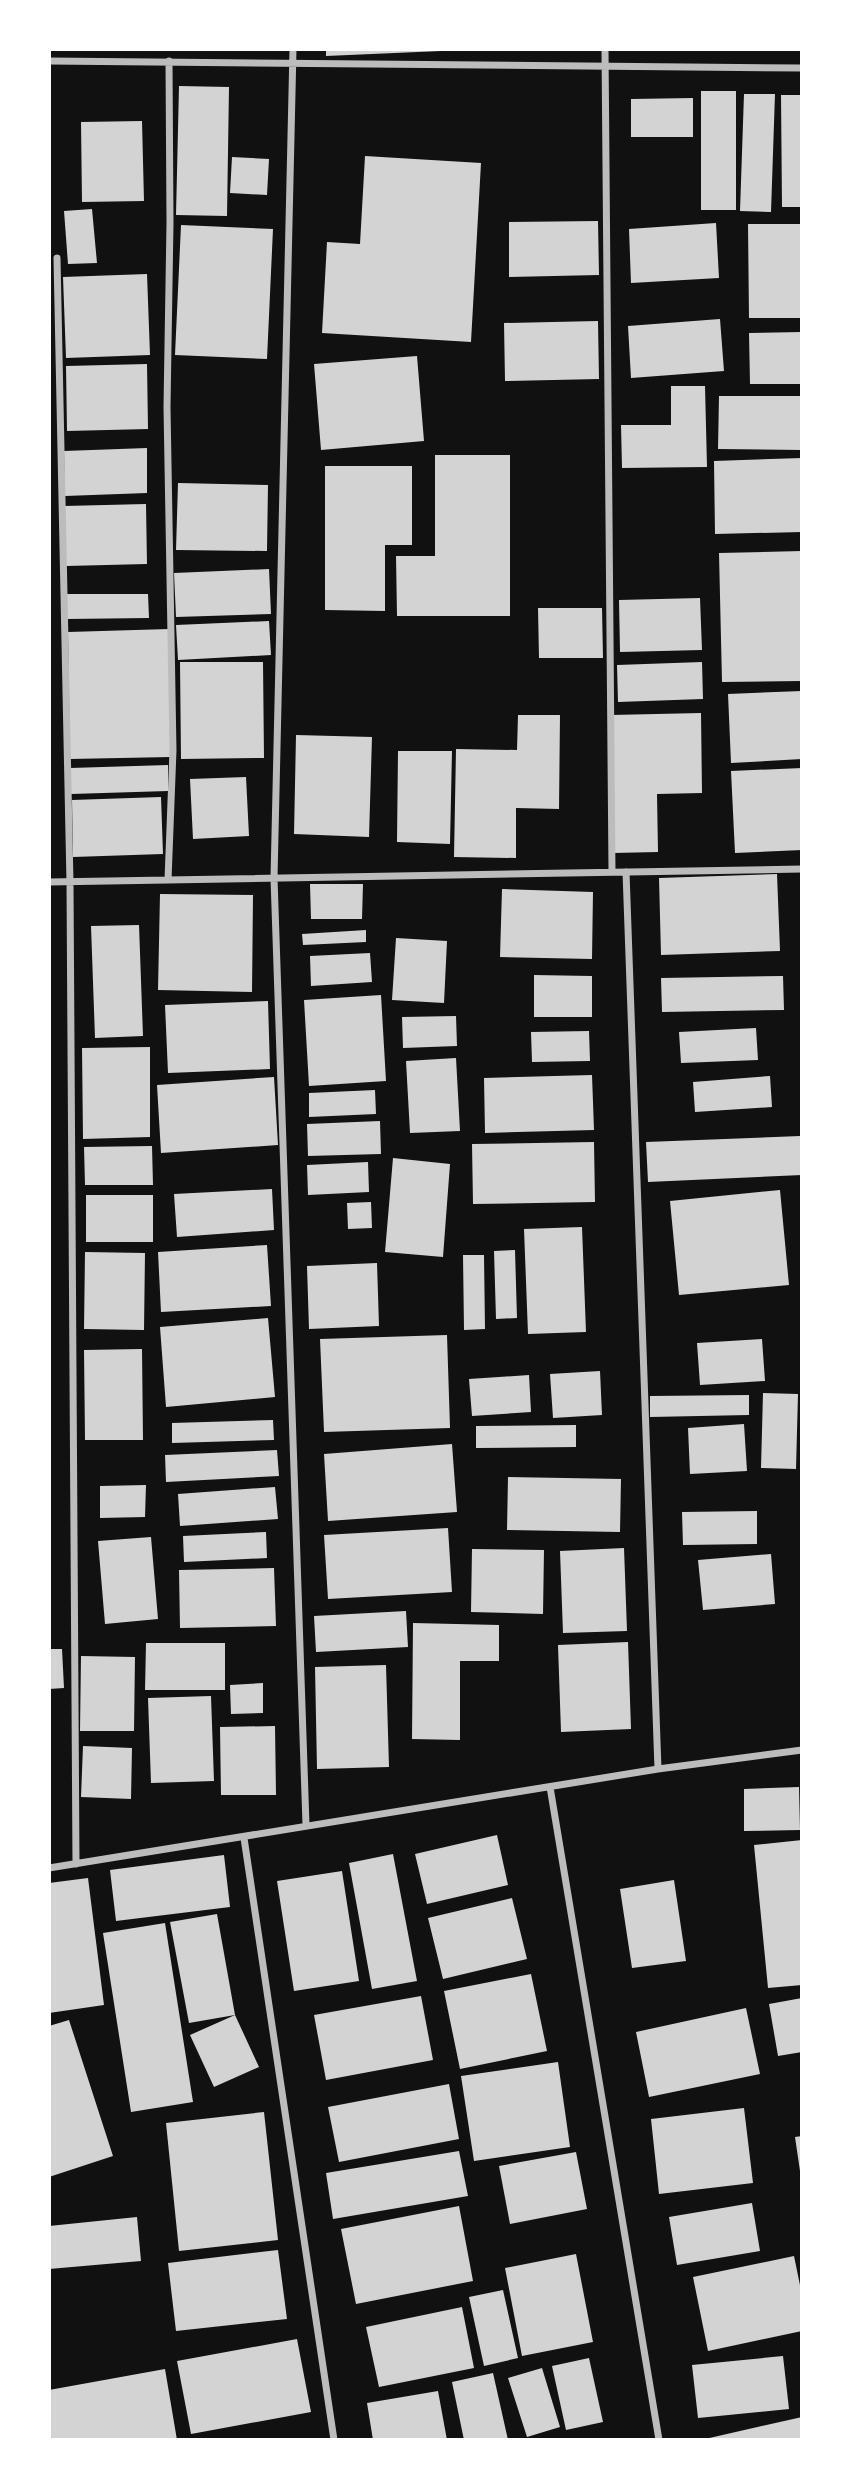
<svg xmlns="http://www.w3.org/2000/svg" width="851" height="2489" font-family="Rubik,sans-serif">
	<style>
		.building { fill: #d3d3d3 }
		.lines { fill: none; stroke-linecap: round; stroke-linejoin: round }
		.minor { stroke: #bcbcbc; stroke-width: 7 }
	</style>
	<rect width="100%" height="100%" fill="#111"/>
	<path class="building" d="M326 49H441V51L326 56Z
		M179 86 229 87 227 216 176 215Z
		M701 91H736V210H701Z
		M744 94H775L771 212 740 211Z
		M781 95H802V207H782Z
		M693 98V137H631V99Z
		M142 121 144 201 82 202 81 122Z
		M365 156 481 163 471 342 322 333 327 242 360 244Z
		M232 157 269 159 267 195 230 193Z
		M92 209 97 263 68 264 64 211Z
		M598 221 599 275 509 277V222Z
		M716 223 719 278 631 283 629 229Z
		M748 224H802V318H749Z
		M181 225 273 229 267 359 175 355Z
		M147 274 150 355 66 358 63 277Z
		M720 319 724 371 631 378 628 326Z
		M598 321 599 379 505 381 504 323Z
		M802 332V384H750L749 333Z
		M417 356 424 441 321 450 314 364Z
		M147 364 148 429 67 431 66 366Z
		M671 386H705L707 467 622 468 621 425H671Z
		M719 396H802V450L718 449Z
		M147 448V493L65 496 64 451Z
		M435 455H510V616H397L396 556H435Z
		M802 458V532L715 534 714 461Z
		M325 466H412V545H385V611L325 610Z
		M178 483 268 485 267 551 176 550Z
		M146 504 147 564 66 566 64 506Z
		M802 551V681L722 682 719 553Z
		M269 569 271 614 176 617 174 573Z
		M67 594H148L149 618 67 619Z
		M700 598 702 650 620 652 619 600Z
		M538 608H602L603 658H539Z
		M269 621 271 655 178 660 176 625Z
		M169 629 171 757 70 759 68 632Z
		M180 662H263L264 758 181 759Z
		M702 662 703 699 618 702 617 665Z
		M802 691V759L731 763 728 694Z
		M701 713 702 793 657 794 658 852 613 853 611 715Z
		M518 715H560L559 809 516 808V858L454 857 456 749 517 750Z
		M296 735 372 737 369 837 294 834Z
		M398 751H452L450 844 397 842Z
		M168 765V791L71 794 70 768Z
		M802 768V850L735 853 731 771Z
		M246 777 249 836 193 839 190 779Z
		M161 797 163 854 73 857 72 800Z
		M777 874 780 951 661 955 659 878Z
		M310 884H363L362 919H311Z
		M502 889 593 892 592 959 500 957Z
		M160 894 253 895 252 992 158 990Z
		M139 925 143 1036 95 1038 91 926Z
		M366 930V942L303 945 302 934Z
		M396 938 447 941 444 1003 392 1000Z
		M370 953 372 982 311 986 310 956Z
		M534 975 592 976V1017H534Z
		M783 976 784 1010 662 1012 661 978Z
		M381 995 386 1081 309 1086 304 1000Z
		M268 1001 270 1069 168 1073 165 1005Z
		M456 1016 457 1046 403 1048 402 1017Z
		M756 1028 758 1060 681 1063 679 1032Z
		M589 1031 590 1061 532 1062 531 1032Z
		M150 1047V1137L83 1139 82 1048Z
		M456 1058 460 1131 410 1133 406 1061Z
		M592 1075 594 1130 485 1133 484 1078Z
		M770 1076 772 1107 695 1112 693 1082Z
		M274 1077 278 1145 161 1153 157 1085Z
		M375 1090 376 1114 309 1117V1093Z
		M380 1121 381 1154 308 1156 307 1124Z
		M800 1136 802 1175 648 1182 646 1142Z
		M594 1142 595 1202 473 1204 472 1144Z
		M152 1146 153 1185H85L84 1147Z
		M393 1158 450 1164 443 1257 385 1252Z
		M368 1162 369 1192 308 1195 307 1165Z
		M272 1189 274 1230 177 1237 174 1194Z
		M780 1190 789 1285 679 1295 670 1201Z
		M86 1195H153V1242H86Z
		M371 1202 372 1228 348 1229 347 1203Z
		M582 1227 586 1332 528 1334 524 1229Z
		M267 1245 271 1306 161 1312 158 1252Z
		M515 1250 517 1318 496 1319 494 1251Z
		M85 1252 145 1253 144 1330 84 1329Z
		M463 1255H484L485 1329 464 1330Z
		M377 1263 379 1326 309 1329 307 1266Z
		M268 1318 275 1397 166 1407 160 1327Z
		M447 1335 450 1428 324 1432 320 1339Z
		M762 1339 765 1381 700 1385 697 1343Z
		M142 1349 143 1440H85L84 1350Z
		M600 1371 602 1415 553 1418 550 1374Z
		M529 1375 531 1412 472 1416 469 1379Z
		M763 1393 798 1394 796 1469 761 1468Z
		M749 1395V1415L650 1417V1396Z
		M273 1420 274 1440 172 1443V1423Z
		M744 1424 747 1471 690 1474 688 1428Z
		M576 1425V1447L476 1448V1426Z
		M452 1444 457 1512 328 1521 324 1454Z
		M277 1450 279 1476 166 1482 165 1455Z
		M508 1477 621 1479 620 1532 507 1530Z
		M146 1485 145 1517 100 1518V1486Z
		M275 1487 278 1519 180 1526 178 1494Z
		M757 1511V1544L683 1545 682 1512Z
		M448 1528 452 1592 328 1599 324 1535Z
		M266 1532 267 1558 184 1562 183 1536Z
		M151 1537 158 1619 105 1624 98 1541Z
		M624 1548 627 1631 563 1633 560 1551Z
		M472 1549 544 1550 543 1614 471 1612Z
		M771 1554 775 1604 703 1610 698 1560Z
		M274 1568 276 1626 180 1628 179 1570Z
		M406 1611 408 1647 316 1652 314 1616Z
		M413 1623 499 1625V1661H460V1740L412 1739Z
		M628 1642 631 1729 561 1732 558 1645Z
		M146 1643H225V1690H145Z
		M49 1649H62L64 1688 49 1689Z
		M81 1656 135 1657 134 1731H80Z
		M386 1665 389 1767 317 1769 315 1667Z
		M263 1683V1713L231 1714 230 1685Z
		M211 1696 214 1781 151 1783 148 1698Z
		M275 1726 276 1795H221L220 1727Z
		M83 1746 132 1748 131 1799 81 1797Z
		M799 1787 800 1830 744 1831V1789Z
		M497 1835 508 1885 427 1904 415 1854Z
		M802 1840V1985L768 1988 754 1845Z
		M393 1854 417 1981 372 1989 349 1863Z
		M224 1855 230 1907 116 1921 110 1870Z
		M342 1871 359 1981 294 1991 277 1881Z
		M88 1878 104 2005 49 2013V1883Z
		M674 1880 686 1961 632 1968 620 1889Z
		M512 1898 527 1959 443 1979 428 1918Z
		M217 1914 235 2015 189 2023 170 1922Z
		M165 1923 193 2102 131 2112 103 1933Z
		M531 1974 547 2051 460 2069 444 1991Z
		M421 1996 433 2060 326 2080 314 2015Z
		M802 1998V2052L778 2056 769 2004Z
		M746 2008 760 2074 649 2097 636 2032Z
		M235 2015 259 2067 214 2087 190 2035Z
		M69 2020 113 2156 49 2177V2026Z
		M558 2062 570 2147 474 2161 461 2076Z
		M449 2084 459 2139 339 2162 328 2107Z
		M744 2108 753 2183 659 2194 651 2119Z
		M264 2112 278 2240 179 2251 166 2123Z
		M802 2136V2171H800L795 2137Z
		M459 2151 468 2196 333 2219 326 2173Z
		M576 2152 587 2209 510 2224 499 2166Z
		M752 2203 760 2251 677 2265 669 2217Z
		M459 2206 473 2281 356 2304 341 2229Z
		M137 2217 141 2261 49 2269V2226Z
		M278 2250 287 2319 176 2331 168 2263Z
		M576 2254 593 2342 522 2356 505 2268Z
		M794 2256 802 2295V2331L708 2351 693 2277Z
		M503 2290 518 2358 484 2366 469 2297Z
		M462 2307 474 2368 379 2387 366 2327Z
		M297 2339 311 2412 191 2434 177 2361Z
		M783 2356 789 2409 698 2418 692 2365Z
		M589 2358 603 2422 566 2430 552 2366Z
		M542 2368 560 2427 527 2437 508 2378Z
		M165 2369 177 2440H50L49 2390Z
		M493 2373 508 2440H464L452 2382Z
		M438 2391 447 2440H373L367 2403Z
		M802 2417V2440H706L705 2439Z"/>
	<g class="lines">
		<path class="minor" d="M293 49 274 878 306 1825
			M605 49 612 872
			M49 61 802 68
			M57 258 70 883 76 1864
			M626 872 658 1769
			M168 880 173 750 167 407 170 223 169 61
			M49 882 802 869
			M550 1787 659 2440
			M244 1838 334 2440
			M49 1868 658 1769 802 1750"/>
	</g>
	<rect width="851" height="2489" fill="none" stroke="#ffffff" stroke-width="102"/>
</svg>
